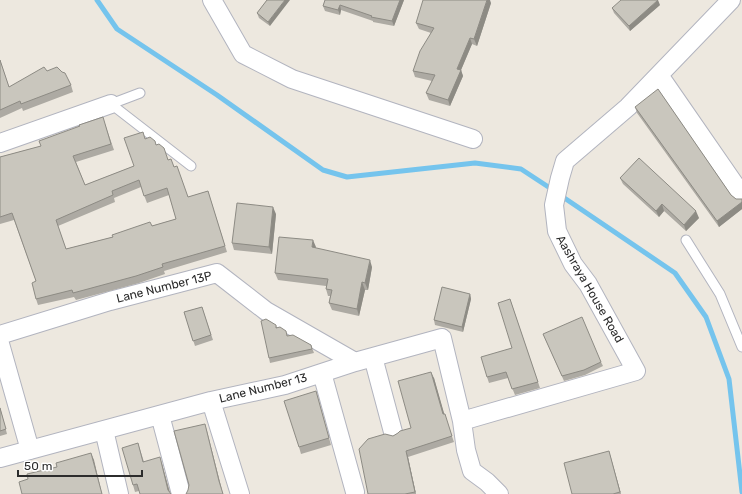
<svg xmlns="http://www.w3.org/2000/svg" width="742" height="494" font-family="Rubik,sans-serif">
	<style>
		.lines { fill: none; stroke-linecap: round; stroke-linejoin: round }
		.stream { stroke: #75c4ed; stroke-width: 5 }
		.service-casing { stroke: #b2b4bf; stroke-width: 11 }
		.minor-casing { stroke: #b2b4bf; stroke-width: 20 }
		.service { stroke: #fff; stroke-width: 9 }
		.minor { stroke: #fff; stroke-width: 18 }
		.wall { fill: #adaaa3; fill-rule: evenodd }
		.shaded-wall { fill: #8d8b84 }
		.building { fill: #c9c6bd; stroke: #8d8b84; fill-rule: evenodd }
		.labels { text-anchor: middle; stroke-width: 3; stroke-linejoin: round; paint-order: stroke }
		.street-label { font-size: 12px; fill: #2c2c2c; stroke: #fff }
	</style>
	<rect width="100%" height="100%" fill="#ede8df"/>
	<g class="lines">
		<path class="stream" d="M97 0 117 29 217 95 323 170 347 177 475 163 521 169 553 190
			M560 195 675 273 706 317 729 379 742 492"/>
		<g class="service-casing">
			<path id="service" d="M111 104 191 166
				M111 104 140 93
				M686 240 720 294 742 347"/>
		</g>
		<g class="minor-casing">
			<path id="minor" d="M212 0 243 54 292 79 473 139
				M659 75 742 195
				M0 143 111 104
				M0 335 110 301 217 273 266 311 355 362
				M0 344 30 450
				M373 357 393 432
				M322 373 355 492
				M211 401 240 494
				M160 415 181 494
				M462 421 636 371 588 284 573 264 557 231 554 205 560 178 565 161 628 107 731 0
				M104 430 119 494
				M0 458 211 401 285 385 355 362 442 338 462 421 466 450 472 471 487 482 499 494"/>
		</g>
		<use href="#service" class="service"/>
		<use href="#minor" class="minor"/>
	</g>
	<path class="wall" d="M267 0 270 26 259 18 257 13Z
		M325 0H404L394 26 373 22V21L341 10 340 15 325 11 323 6Z
		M491 3 477 46 472 44 461 70 463 76 450 106 429 100 426 93 432 81 415 77 413 71 431 33 419 29 416 23Z
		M660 5 630 31 614 13 612 8Z
		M0 60 9 87 47 71 71 85 73 92 23 111 22 108 0 118Z
		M635 107 731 195 736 199H742V209L719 227 637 113Z
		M105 124 114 150 76 162 85 185 134 166 145 139 156 145 174 167 188 197 208 191 227 252 164 271 165 274 139 283 76 300 74 297 38 305 36 299V281L14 220 0 224V157L41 146ZM141 187 147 203 169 195 176 219 113 237 66 249 58 226 115 202 114 198Z
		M620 178 699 218 686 231 664 211 659 217 623 184Z
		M276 214 272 254 234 250 232 243Z
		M316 248 372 267 368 290H365L359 316 332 310 329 303 330 296H328L326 289V286L278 280 275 273Z
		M470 294 471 299 463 332 435 325 434 320Z
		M510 299 540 388 515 395 508 378 489 383 487 377 512 348Z
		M202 307 213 340 195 346 184 312Z
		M276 325 277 328 288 336 311 345 314 353 270 363 269 358Z
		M543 334 601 362 603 366 585 375 564 381Z
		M434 378 444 414 454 442 408 457 416 494H368L393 436 411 428Z
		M316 391 318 398 331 445 301 454 299 447Z
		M0 407 7 434 0 436Z
		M138 443 144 462 162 464 170 492 139 491 135 492 133 485Z
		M609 451 621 494H572Z"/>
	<path class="shaded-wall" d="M285 0H290L270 26 268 22Z
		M400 0H404L394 26 392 21Z
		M487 0H490L491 3 477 46 474 39Z
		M658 0 660 5 630 31 629 26Z
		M340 5 341 10 340 15 338 10Z
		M470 38 472 44 461 70 463 76 450 106 448 100 457 69Z
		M742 202V209L719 227 717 221Z
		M662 204 664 211 659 217 656 211Z
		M273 207 276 214 272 254 269 247Z
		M696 211 699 218 686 231 684 225Z
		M313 240 316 247 315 254 312 247Z
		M370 260 372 267 368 290 365 283Z
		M362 282 365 290 359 316 357 309Z
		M470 294 471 299 463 332 462 327Z
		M431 372 434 378 446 420 443 414Z
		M205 424 207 431 223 494 219 481Z
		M406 451 408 457 416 494 415 492Z
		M609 451 611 458 621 494 620 492Z
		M91 453 94 460 102 494Z
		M160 457 162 464 170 494 168 490Z"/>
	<path class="building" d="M267 0H285L268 22 257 13Z
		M325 0H400L392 21 371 17 372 16 340 5 338 10 323 6Z
		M423 0H487L474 39 470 38 457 69 461 70 448 100 426 93 435 75 413 71 420 51 434 28 416 23Z
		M621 0H658L629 26 612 8Z
		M0 60 9 87 44 67 47 71 57 67 62 72 65 73 71 85 21 104 20 101 0 110Z
		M658 89 731 195 736 199H742V202L717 221 635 107Z
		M103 117 111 144 73 156 85 185 134 166 124 138 143 132 145 139 150 137 155 141 156 145 159 144 164 148 168 160 171 159 174 167 177 166 188 197 208 191 225 246 162 264 163 267 136 276 73 293 72 290 36 299 32 283 36 281 12 213 0 217V157L41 146 39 141 80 126 79 125ZM139 180 144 196 167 188 176 219 152 226 150 222 112 235 113 237 66 249 56 220 113 195 112 191Z
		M639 158 696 211 684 225 662 204 656 211 620 178Z
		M237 203 273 207 269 247 232 243Z
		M279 237 313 240 312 247 370 260 365 283 362 282 357 309 329 303 332 290 326 289 328 279 275 273Z
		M442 287 470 294 462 327 434 320Z
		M510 299 538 382 512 389 506 372 487 377 481 357 512 348 498 303Z
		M202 307 211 335 193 341 184 312Z
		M582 317 601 362 584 370 562 376 543 334Z
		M266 319 276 325V328L280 327 286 331 287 336 293 335 311 345 312 349 269 358 261 321Z
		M431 372 443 414H445L452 436 406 451 415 492 405 494H368L359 449 368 439 385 434 393 436 398 433 400 431 411 428 398 381Z
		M316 391 329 438 299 447 284 401Z
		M0 408 6 429 0 431Z
		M205 424 219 481 223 494H186L188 490 189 485 174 431Z
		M138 443 143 462 160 457 168 490 171 494H140L137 484 133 485 122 448Z
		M609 451 620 492 613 494H572L564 463Z
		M91 453 102 494H22L19 482 28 479 27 474 57 467 56 463Z"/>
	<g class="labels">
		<g class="street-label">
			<text transform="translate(164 287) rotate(-14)" y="4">Lane Number 13P</text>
			<text transform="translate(590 289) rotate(60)" y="4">Aashraya House Road</text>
			<text transform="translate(263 388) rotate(-14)" y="4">Lane Number 13</text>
		</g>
	</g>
	<path d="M18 470v6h124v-6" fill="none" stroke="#2c2c2c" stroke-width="2"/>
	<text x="24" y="470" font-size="12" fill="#2c2c2c" stroke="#ffffff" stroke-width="3" paint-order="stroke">50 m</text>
</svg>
